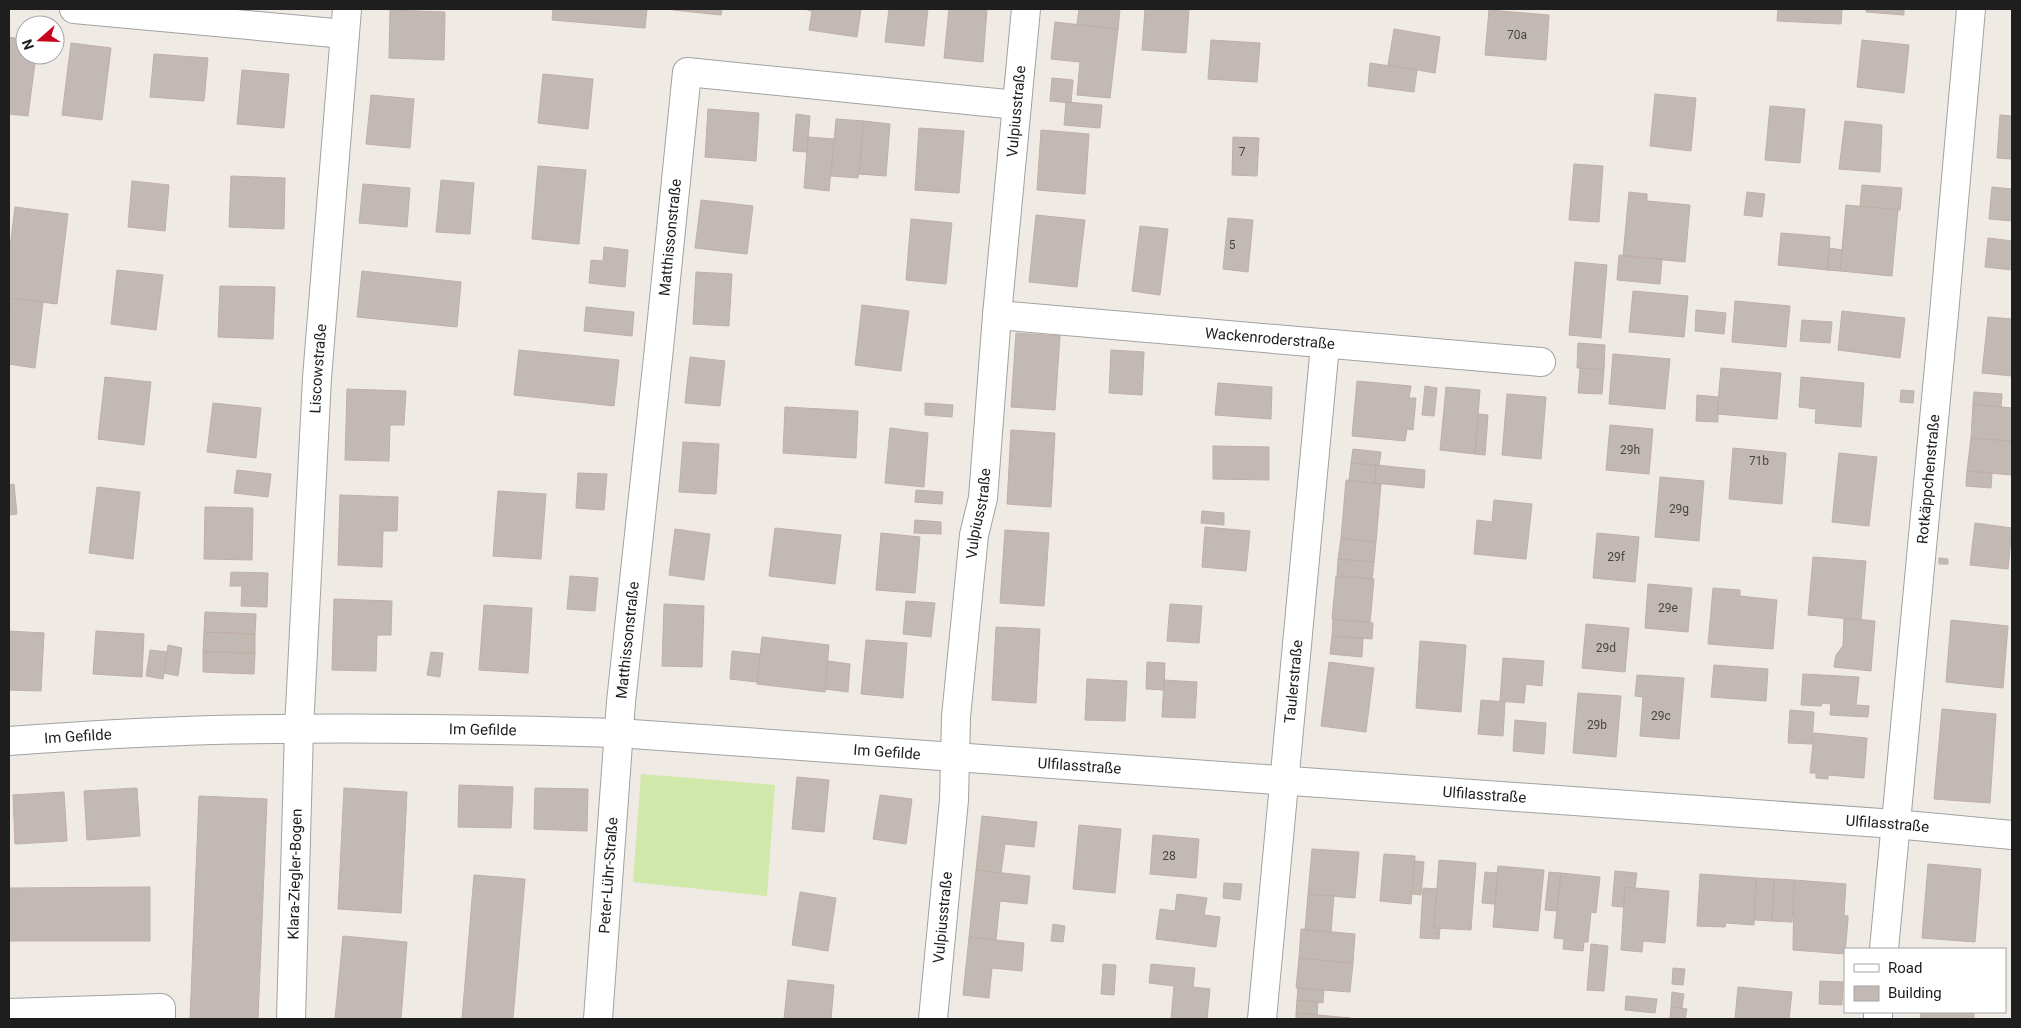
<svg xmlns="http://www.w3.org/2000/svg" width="2021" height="1028" font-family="Roboto,sans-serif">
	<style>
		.grass { fill: #d1e8ab }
		.building { fill: #c3b9b4; stroke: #c0afa7 }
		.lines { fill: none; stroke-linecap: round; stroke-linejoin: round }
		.minor-casing { stroke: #a2a2a2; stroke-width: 30 }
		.minor { stroke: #fff; stroke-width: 28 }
		.labels { text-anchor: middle; stroke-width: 4; stroke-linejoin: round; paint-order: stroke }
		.number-label { font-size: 12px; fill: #474544 }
		.street-label { font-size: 15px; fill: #1e1e1e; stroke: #fff }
	</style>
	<rect width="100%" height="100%" fill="#efeae4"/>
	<path class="grass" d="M641 774 775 785 767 896 633 882Z"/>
	<path class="building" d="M553 9H647L645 28 552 20Z
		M673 9H722L721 15 673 10Z
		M804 9H861L857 37 809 30 812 11Z
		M889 9H928L924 46 885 42Z
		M949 9H987L983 62 944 58Z
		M1079 9H1120L1118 29 1077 24Z
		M1145 9H1189L1186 53 1142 50Z
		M1778 9H1842L1841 24 1777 21Z
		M1866 9H1904V15L1866 12Z
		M390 10 445 12 444 60 389 58Z
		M1489 10 1549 15 1546 60 1485 55Z
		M1055 22 1118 29 1110 98 1077 95 1080 62 1051 59Z
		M1394 29 1440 37 1435 73 1388 65Z
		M9 37 25 40V55H36L28 116 9 114Z
		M1211 40 1260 43 1257 82 1208 79Z
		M1862 40 1909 45 1904 93 1857 87Z
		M71 43 111 48 102 120 62 115Z
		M154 54 208 58 204 101 150 97Z
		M1370 63 1417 70 1414 92 1368 86Z
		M242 70 289 74 284 128 237 124Z
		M543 74 593 79 588 129 538 123Z
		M1052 78 1073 80 1071 103 1050 101Z
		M1655 94 1696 98 1691 151 1650 146Z
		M371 95 414 99 410 148 366 144Z
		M1066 102 1102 105 1100 128 1064 125Z
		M1770 106 1805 109 1800 163 1765 160Z
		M708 109 759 113 756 161 705 157Z
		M796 114 810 116 807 152 793 151Z
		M2000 115 2012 116V159L1997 158Z
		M836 119 864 121 858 178 831 176Z
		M864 121 890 124 886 176 859 174Z
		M1845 121 1882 125 1880 172 1839 169Z
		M919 128 964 131 959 193 915 190Z
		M1041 130 1089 134 1085 194 1037 190Z
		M808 137 834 139 829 191 804 188Z
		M1233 137 1259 138 1257 176 1232 175Z
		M1574 164 1603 166 1599 222 1569 220Z
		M538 166 586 170 579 244 532 239Z
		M231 176 285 178 284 229 229 227Z
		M441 180 474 183 470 234 436 232Z
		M132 181 169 185 165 231 128 227Z
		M363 184 410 188 407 227 359 223Z
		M1862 185 1902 188 1900 210 1860 206Z
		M1992 187 2012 189V221L1989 219Z
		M1629 192 1647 194V201L1690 205 1685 262 1623 256Z
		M1747 192 1765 194 1762 217 1744 215Z
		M701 200 753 206 747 254 695 248Z
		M1846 205 1898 210 1892 276 1840 271Z
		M15 207 68 214 57 304 9 298V255Z
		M1036 215 1085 220 1077 287 1029 282Z
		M1228 218 1253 220 1248 272 1223 269Z
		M911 219 952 223 946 284 906 280Z
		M1140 226 1168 229 1160 295 1132 291Z
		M1781 233 1830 237 1828 270 1778 265Z
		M1988 238 2012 241V270L1985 267Z
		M604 247 628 250 625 287 589 283 591 260 603 261Z
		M1829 248 1842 250 1840 271 1827 270Z
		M1619 255 1662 259 1660 284 1617 280Z
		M1575 262 1607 265 1601 338 1569 335Z
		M117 270 163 275 156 330 111 324Z
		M362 271 461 282 457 327 357 317Z
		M696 272 732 274 729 326 693 324Z
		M220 286 275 287 273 339 218 337Z
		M1633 291 1688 296 1684 337 1629 332Z
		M10 298 43 302 35 368 9 364Z
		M1735 301 1790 306 1786 347 1732 342Z
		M862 305 909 311 901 371 855 365Z
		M586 307 634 312 632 336 584 331Z
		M1696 310 1726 313 1724 334 1695 331Z
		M1842 311 1905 318 1900 358 1838 350Z
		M1988 317 2012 319V376L1982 373Z
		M1802 320 1832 322 1830 343 1800 341Z
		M1016 333 1060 336 1055 410 1011 407Z
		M1578 343 1605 345 1604 370 1577 368Z
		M519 350 619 360 614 406 514 395Z
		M1111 350 1144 352 1142 395 1109 393Z
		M1613 354 1670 359 1665 409 1609 404Z
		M690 357 725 361 720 406 685 403Z
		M1580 368 1604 370 1602 394 1578 393Z
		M1721 368 1781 373 1777 419 1717 414Z
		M105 377 151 382 144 445 98 439Z
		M1801 377 1864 383 1861 427 1815 423 1816 409 1799 407Z
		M1357 381 1411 386 1409 398H1416L1413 430 1407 429 1405 441 1352 436Z
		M1218 383 1272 387 1271 419 1215 415Z
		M1425 386 1437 388 1434 416 1422 415Z
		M1446 387 1480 390 1475 454 1440 450Z
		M347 389 406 391 404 425H390L389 461 345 460Z
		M1901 390 1914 391 1913 403 1900 402Z
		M1974 392 2002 394 2001 407 1973 404Z
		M1507 394 1546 397 1541 459 1502 455Z
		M1697 395 1718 397V422L1696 421Z
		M213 403 261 408 256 458 207 452Z
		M925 403 953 405 952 417 925 415Z
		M1973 404 2012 408V441L1971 438Z
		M785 407 858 411 856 458 783 453Z
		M1478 414 1488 415 1485 455 1475 454Z
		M1610 425 1653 429 1649 474 1606 470Z
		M890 428 928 433 924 487 885 483Z
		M1011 430 1055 433 1051 507 1007 504Z
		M1971 438 2012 441V475L1967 471Z
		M683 442 719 444 716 494 679 492Z
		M1213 446 1269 447V480L1213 479Z
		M1733 448 1786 453 1782 504 1729 499Z
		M1353 449 1381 452 1379 466 1351 463Z
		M1839 453 1877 457 1869 526 1832 522Z
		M1351 463 1376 465 1375 483 1349 481Z
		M1376 465 1425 470 1424 488 1375 483Z
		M237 470 271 474 268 497 234 493Z
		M1967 471 1992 473 1991 488 1966 486Z
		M578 473 607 474 604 510 576 508Z
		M1660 477 1704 481 1699 541 1655 537Z
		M1346 480 1381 484 1376 542 1341 538Z
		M14 484 17 514 9 515V485Z
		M97 487 140 492 133 559 89 553Z
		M916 490 943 492 942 504 915 502Z
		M498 491 546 494 541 559 493 556Z
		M340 495 398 497 397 531H383L382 567 338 565Z
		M1494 500 1532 504 1526 559 1474 554 1477 520 1492 522Z
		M205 507 253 508 252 560 204 559Z
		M1202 511 1224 513V525L1201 523Z
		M915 520 941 522V534L914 533Z
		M1975 523 2012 528 2008 569 1970 565Z
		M1205 527 1250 531 1246 571 1202 567Z
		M775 528 841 535 835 584 769 576Z
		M675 529 710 534 704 580 669 575Z
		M1005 530 1049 533 1044 606 1000 603Z
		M881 533 920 537 915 593 876 590Z
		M1597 533 1639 537 1635 582 1593 578Z
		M1341 538 1376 542 1374 562 1338 559Z
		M1813 557 1866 561 1861 620 1808 615Z
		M1939 558 1948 559V564H1939Z
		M1338 559 1374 562 1372 579 1337 575Z
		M231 572 268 573 267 607 241 606 242 586H230Z
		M570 576 598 578 595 611 567 609Z
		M1336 576 1374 579 1370 623 1332 619Z
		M1648 584 1692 588 1688 632 1645 628Z
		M1713 588 1740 590V596L1777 600 1773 649 1708 644Z
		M334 599 392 601 391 635H377L376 671 332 670Z
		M906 601 935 603 931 637 903 634Z
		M664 604 704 606 702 667 662 666Z
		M1170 604 1202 606 1199 643 1167 641Z
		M484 605 532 608 528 673 479 670Z
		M205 612 256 614 255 634 204 632Z
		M1844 618 1875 621 1871 671 1834 667 1836 655 1843 646Z
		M1333 619 1373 623 1372 639 1332 636Z
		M1951 620 2008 626 2003 688 1946 682Z
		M1586 624 1629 628 1625 672 1582 668Z
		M996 627 1040 629 1036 703 992 700Z
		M9 631 44 633 41 691 9 690Z
		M96 631 144 634 142 677 93 674Z
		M204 632 255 634V653L203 652Z
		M1332 636 1363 638 1362 657 1330 654Z
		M762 637 829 645 825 692 757 684Z
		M866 640 907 643 903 698 861 694Z
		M1420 641 1466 645 1461 712 1416 708Z
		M168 645 182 648 178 676 164 673Z
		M150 650 167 652 163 679 146 676Z
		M732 651 760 654 757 682 730 679Z
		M203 652 255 653 254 674 203 672Z
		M431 652 443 653 440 677 427 675Z
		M1503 658 1544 661 1542 686 1526 684 1524 703 1500 701Z
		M828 661 850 664 848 692 825 689Z
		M1147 662 1165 663 1164 690 1146 689Z
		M1329 662 1374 668 1366 732 1321 726Z
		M1714 665 1768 669 1766 701 1711 697Z
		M1803 674 1859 677 1856 705 1869 706 1868 717 1830 715 1831 704 1822 703 1821 706 1801 705Z
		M1637 675 1684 678 1679 739 1640 736 1643 697 1635 696Z
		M1087 679 1127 681 1125 721 1085 720Z
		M1164 680 1197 682 1195 718 1162 717Z
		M1578 693 1621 696 1616 757 1573 753Z
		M1481 700 1505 702 1503 736 1478 734Z
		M1942 709 1996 714 1990 803 1934 799Z
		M1790 710 1814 712 1812 744 1788 743Z
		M1515 720 1546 723 1544 754 1513 751Z
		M1814 733 1867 738 1864 778 1828 775V779L1816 778V773H1810Z
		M797 777 829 780 824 832 792 829Z
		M459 785 513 787 511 828 458 827Z
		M137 788 140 836 87 840 84 791Z
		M344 788 407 792 401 913 338 909Z
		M535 788 588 789 587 831 534 829Z
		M64 792 67 841 15 844 13 795Z
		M880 795 912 799 906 844 873 839Z
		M199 796 267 799 258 1019H190Z
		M982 816 1037 822 1034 847 1005 844 1001 873 976 870Z
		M1079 825 1121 829 1115 893 1073 889Z
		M1153 835 1199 839 1196 878 1150 874Z
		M1312 849 1359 852 1355 898 1308 894Z
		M1384 854 1415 856 1411 904 1380 901Z
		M1439 860 1476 863 1471 930 1434 928Z
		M1415 861 1424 862 1421 895 1412 894Z
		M1928 864 1981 869 1975 942 1922 938Z
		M1498 866 1544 870 1538 931 1493 927Z
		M976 870 1030 876 1027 904 1000 901 996 940 969 937Z
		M1615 871 1637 873 1635 888 1625 887 1624 907 1612 906Z
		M1485 872 1498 873 1495 904 1482 903Z
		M1549 872 1561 873 1557 911 1545 910Z
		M1561 873 1600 877 1596 913 1591 912 1588 942H1584L1583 951 1563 949 1564 939 1554 938Z
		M1700 874 1756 878 1754 925 1726 923 1725 927 1697 926Z
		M474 875 525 879 513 1019H462Z
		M1756 878 1774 879 1772 921 1755 920Z
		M1774 879 1794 880 1792 922 1772 921Z
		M1794 880 1846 884 1844 915 1848 916V919L1845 954 1793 950Z
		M1224 883 1242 884 1240 900 1223 898Z
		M150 887V941H9V888Z
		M1625 887 1669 891 1665 943 1643 941 1642 952 1621 950Z
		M1423 888 1437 889 1434 928H1440L1439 939 1420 938Z
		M800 892 836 898 828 951 792 945Z
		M1177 894 1207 898 1204 915 1220 917 1216 947 1156 939 1160 909 1175 911Z
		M1308 894 1334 896 1331 932 1305 930Z
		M1053 924 1065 926 1063 942 1051 941Z
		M1301 929 1355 934 1353 963 1299 958Z
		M343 936 407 942 401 1019H335Z
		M969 937 1024 943 1022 971 992 968 989 998 963 995Z
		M1591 944 1608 946 1604 991 1587 990Z
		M1299 958 1353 963 1350 992 1296 988Z
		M1103 964 1116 965 1114 995 1101 994Z
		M1151 964 1195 968 1193 987 1210 989 1207 1019H1171L1174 986 1149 983Z
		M1673 968 1685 969 1683 985 1672 984Z
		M788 980 834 985 831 1019H784Z
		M1820 981 1843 982 1842 1005 1819 1004Z
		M1738 987 1792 992 1789 1019H1735Z
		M1298 988 1324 990 1323 1003 1297 1000Z
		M1672 992 1684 994 1682 1008 1671 1007Z
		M1626 996 1657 999 1655 1013 1625 1010Z
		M1297 1000 1318 1002 1317 1015 1296 1013Z
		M1671 1007 1687 1009 1685 1019H1670Z
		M1921 1012H1974V1019H1920Z
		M1296 1013 1351 1018 1350 1019H1296Z"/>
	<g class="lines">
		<g class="minor-casing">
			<g id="minor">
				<path d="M74 9 345 34"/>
				<path id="s1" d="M997 315 1541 362"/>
				<path id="s2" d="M9 741C77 736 145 732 213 730 348 727 483 729 618 733L1895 824 2012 835"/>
				<path id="s3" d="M1884 949 1944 314 1971 9"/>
				<path d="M9 1013 161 1008V1019"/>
				<path id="s4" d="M291 1019 299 729 317 378 347 9"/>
				<path id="s5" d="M598 1019 621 702 659 348 687 72 1017 105"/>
				<path id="s6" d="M933 1019 954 800 956 717 974 535 983 498 997 315 1026 9"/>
				<path id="s7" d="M1262 1019 1325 345"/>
				<path d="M1878 1019V1012"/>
			</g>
		</g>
		<use href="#minor" class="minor"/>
	</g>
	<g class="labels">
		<g class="number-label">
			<text x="1517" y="39">70a</text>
			<text x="1242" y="156">7</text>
			<text x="1232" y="249">5</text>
			<text x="1630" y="454">29h</text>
			<text x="1759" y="465">71b</text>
			<text x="1679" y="513">29g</text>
			<text x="1616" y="561">29f</text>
			<text x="1668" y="612">29e</text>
			<text x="1606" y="652">29d</text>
			<text x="1661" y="720">29c</text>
			<text x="1597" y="729">29b</text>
			<text x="1169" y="860">28</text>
		</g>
		<g class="street-label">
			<text dy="5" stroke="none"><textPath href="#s6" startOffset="912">Vulpiusstraße</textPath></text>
			<text dy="5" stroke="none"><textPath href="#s5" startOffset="785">Matthissonstraße</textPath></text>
			<text dy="5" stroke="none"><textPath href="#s1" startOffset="274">Wackenroderstraße</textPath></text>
			<text dy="5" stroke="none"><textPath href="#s4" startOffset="651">Liscowstraße</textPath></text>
			<text dy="5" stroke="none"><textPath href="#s3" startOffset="472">Rotkäppchenstraße</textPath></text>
			<text dy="5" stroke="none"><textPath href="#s6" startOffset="508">Vulpiusstraße</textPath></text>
			<text dy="5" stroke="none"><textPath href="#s5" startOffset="380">Matthissonstraße</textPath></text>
			<text dy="5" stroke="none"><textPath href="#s7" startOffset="339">Taulerstraße</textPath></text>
			<text dy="5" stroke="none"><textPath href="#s2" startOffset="474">Im Gefilde</textPath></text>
			<text dy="5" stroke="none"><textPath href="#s2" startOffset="69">Im Gefilde</textPath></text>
			<text dy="5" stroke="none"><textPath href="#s2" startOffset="879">Im Gefilde</textPath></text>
			<text dy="5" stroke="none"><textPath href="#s2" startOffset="1072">Ulfilasstraße</textPath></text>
			<text dy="5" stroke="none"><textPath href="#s2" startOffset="1478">Ulfilasstraße</textPath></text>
			<text dy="5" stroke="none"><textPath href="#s2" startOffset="1882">Ulfilasstraße</textPath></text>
			<text dy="5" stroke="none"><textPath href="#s4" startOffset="145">Klara-Ziegler-Bogen</textPath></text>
			<text dy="5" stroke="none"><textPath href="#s5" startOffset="144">Peter-Lühr-Straße</textPath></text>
			<text dy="5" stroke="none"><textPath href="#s6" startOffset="102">Vulpiusstraße</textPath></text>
		</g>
	</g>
	<rect width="2021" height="1028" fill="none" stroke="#1e1e1e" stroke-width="20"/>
	<rect x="1844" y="948" width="162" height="65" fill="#ffffff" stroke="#a5a5a5"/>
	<rect x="1854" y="964" width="25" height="8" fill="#ffffff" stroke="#a5a5a5"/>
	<text x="1888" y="973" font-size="15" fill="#1e1e1e">Road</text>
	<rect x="1854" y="986" width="25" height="15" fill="#c3b9b4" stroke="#a5a5a5"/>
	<text x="1888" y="998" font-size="15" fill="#1e1e1e">Building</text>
	<g transform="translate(40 40) rotate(250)"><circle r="24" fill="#ffffff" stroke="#a5a5a5"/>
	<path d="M0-4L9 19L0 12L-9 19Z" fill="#c7051e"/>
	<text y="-8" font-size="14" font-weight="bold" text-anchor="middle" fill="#1e1e1e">N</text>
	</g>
</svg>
